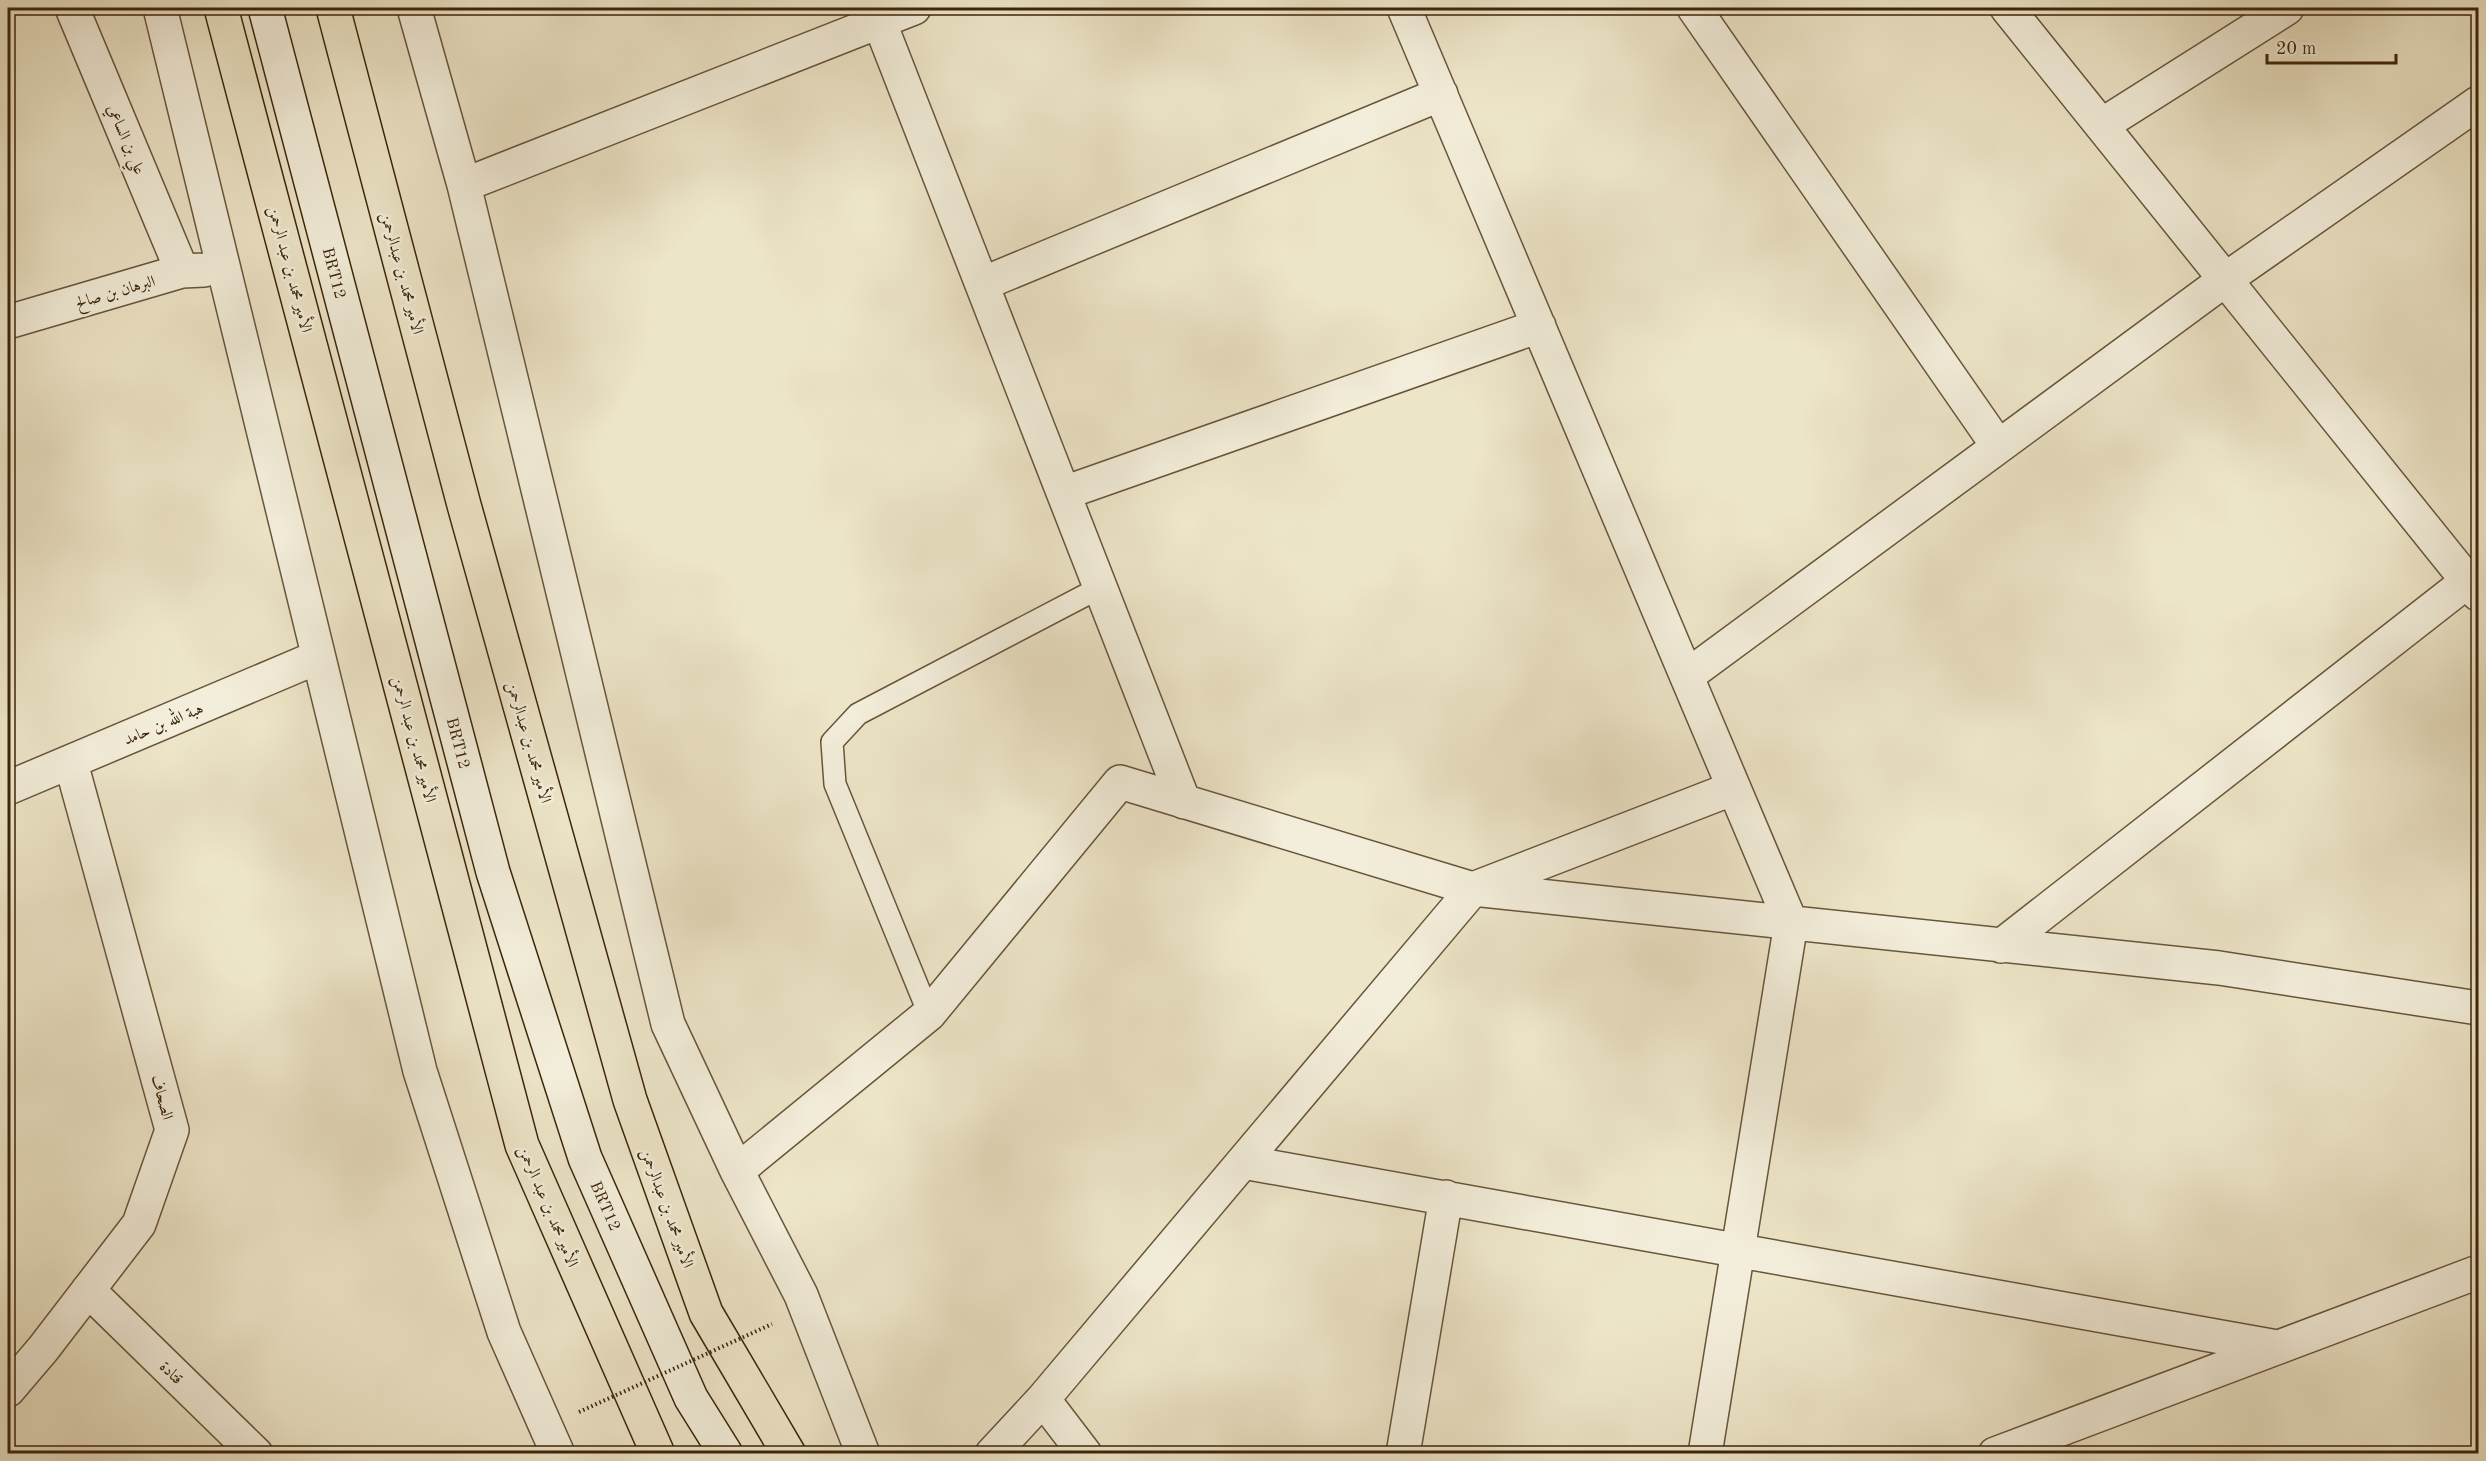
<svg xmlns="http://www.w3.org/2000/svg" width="2486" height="1461" font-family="'Old Standard TT',Amiri,serif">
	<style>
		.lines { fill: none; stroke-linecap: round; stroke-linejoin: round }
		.service-casing { stroke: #68553a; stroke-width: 24 }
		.minor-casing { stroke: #68553a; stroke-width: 36 }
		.secondary-casing { stroke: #3c250a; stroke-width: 36 }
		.primary-casing { stroke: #3c250a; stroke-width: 36 }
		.service { stroke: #f3eedb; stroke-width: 21 }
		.minor { stroke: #f3eedb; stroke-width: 33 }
		.secondary { stroke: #f3eedb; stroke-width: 33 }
		.primary { stroke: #ede5c8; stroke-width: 33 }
		.path-bridge { stroke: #3c250a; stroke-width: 4; stroke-dasharray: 1.5 3; stroke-linecap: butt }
		.labels { text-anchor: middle; stroke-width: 5; stroke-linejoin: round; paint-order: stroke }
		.street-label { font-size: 16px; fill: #3c250a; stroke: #f3eedb }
	</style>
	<rect width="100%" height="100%" fill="#ede5c8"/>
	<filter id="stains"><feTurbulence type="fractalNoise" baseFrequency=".00333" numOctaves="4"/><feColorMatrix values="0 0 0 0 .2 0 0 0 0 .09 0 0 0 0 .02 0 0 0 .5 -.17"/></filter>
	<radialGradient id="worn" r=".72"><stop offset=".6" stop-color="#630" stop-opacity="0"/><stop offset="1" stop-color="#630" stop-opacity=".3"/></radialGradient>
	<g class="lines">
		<g class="service-casing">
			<path id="service" d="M929 1014 835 784 832 742 858 714 1101 587"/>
		</g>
		<g class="minor-casing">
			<path id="minor" d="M72 8 182 271
				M160 8 420 1071 504 1332 558 1454
				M414 8 464 185 668 1024 737 1171 801 1295 863 1454
				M874 8 1184 802
				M1404 8 1791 923 1705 1454
				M1694 8 1998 446
				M2007 8 2478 594
				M2102 125 2287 8
				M464 185 914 8
				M982 284 1441 94
				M8 322 182 271 204 270
				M1064 493 1539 326
				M1687 676 2226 279 2478 103
				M8 788 318 657
				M2001 946 2478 573
				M1243 1162 2277 1347
				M737 1171 929 1014 1120 782 1473 889 2219 968 2478 1008
				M88 1290 256 1454
				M8 1390 43 1349 139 1224 172 1130 71 763
				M1043 1399 1085 1454
				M992 1454 1043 1399 1473 889 1734 788
				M1403 1454 1446 1197
				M1995 1454 2478 1272"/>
		</g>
		<g class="secondary-casing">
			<g id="secondary">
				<path id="s1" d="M265 8 493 872 585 1158 691 1398 726 1454"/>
			</g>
		</g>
		<g class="primary-casing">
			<path id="primary" d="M221 8 522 1145 658 1454
				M333 8 464 505 630 1100 706 1313 789 1454"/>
		</g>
		<use href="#service" class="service"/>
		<use href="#minor" class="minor"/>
		<use href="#secondary" class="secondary"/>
		<use href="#primary" class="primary"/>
		<path class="path-bridge" d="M579 1412 772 1324"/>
	</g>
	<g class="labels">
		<g class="street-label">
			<text transform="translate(127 139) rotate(67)" y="6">علي بن الساعي</text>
			<text transform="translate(291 269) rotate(75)" y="6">الأمير محمد بن عبد الرحمن</text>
			<text transform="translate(403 273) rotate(75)" y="6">الأمير محمد بن عبدالرحمن</text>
			<text dy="6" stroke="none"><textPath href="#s1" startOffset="274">BRT12</textPath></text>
			<text transform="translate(115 291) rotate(-16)" y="6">البرهان بن صالح</text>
			<text transform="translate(163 723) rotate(-23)" y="6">هبة الله بن حامد</text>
			<text transform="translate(415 739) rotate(75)" y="6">الأمير محمد بن عبد الرحمن</text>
			<text transform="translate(530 742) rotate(74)" y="6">الأمير محمد بن عبدالرحمن</text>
			<text dy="6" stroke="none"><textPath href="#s1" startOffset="760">BRT12</textPath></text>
			<text transform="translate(163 1097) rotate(75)" y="6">الصحاف</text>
			<text transform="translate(549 1206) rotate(67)" y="6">الأمير محمد بن عبد الرحمن</text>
			<text dy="6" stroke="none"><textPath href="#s1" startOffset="1246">BRT12</textPath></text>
			<text transform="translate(668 1208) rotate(70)" y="6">الأمير محمد بن عبدالرحمن</text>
			<text transform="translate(172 1372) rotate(44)" y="6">قتادة</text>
		</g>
	</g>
	<rect width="2486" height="1461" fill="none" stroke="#ede5c8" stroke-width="30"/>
	<rect x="9" y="9" width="2468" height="1443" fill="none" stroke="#3c250a" stroke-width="3"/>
	<rect x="15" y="15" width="2456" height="1431" fill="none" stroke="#3c250a" stroke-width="1.5"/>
	<path d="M2267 54v9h129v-9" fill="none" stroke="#3c250a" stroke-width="3"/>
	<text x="2276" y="54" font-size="18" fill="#3c250a" stroke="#f3eedb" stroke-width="4.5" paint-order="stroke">20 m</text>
	<rect width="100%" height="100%" filter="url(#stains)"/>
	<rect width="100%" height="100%" fill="url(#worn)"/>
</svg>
